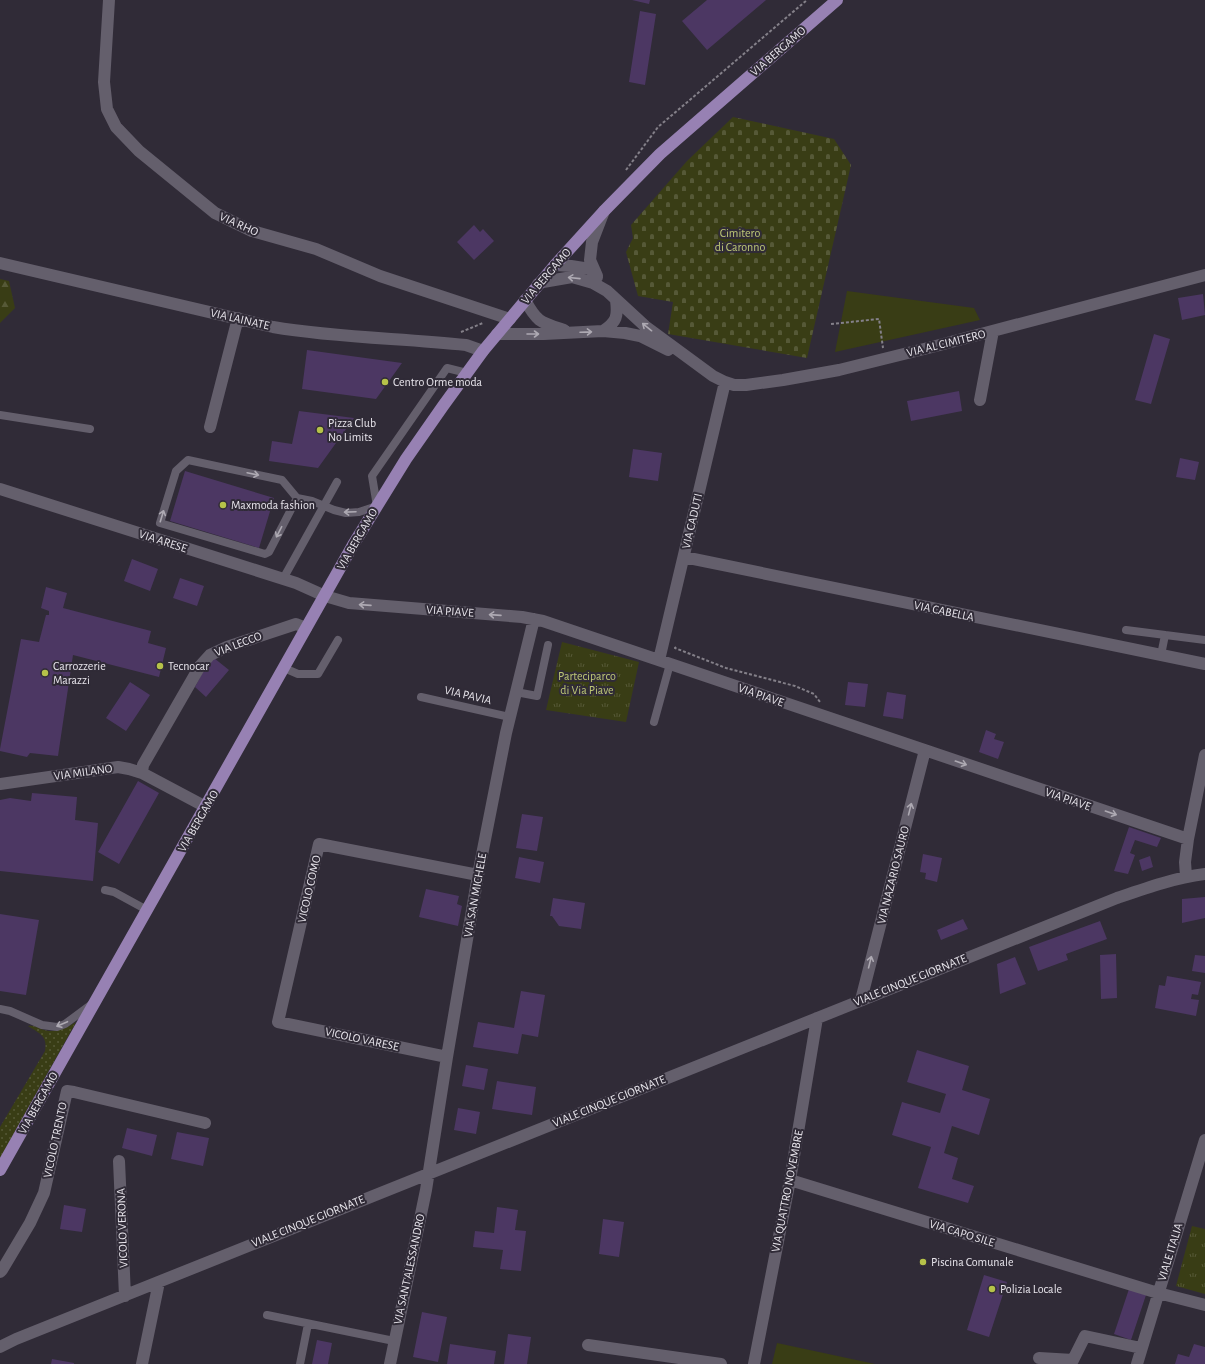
<svg xmlns="http://www.w3.org/2000/svg" width="1205" height="1364" font-family="'Alegreya Sans',sans-serif">
	<style>
		.grass { fill: url(#grass-dots) }
		.forest { fill: url(#forest-firs) }
		.cemetery { fill: url(#cemetery-stones) }
		.park { fill: url(#park-tufts) }
		.garden { fill: #393d15 }
		.building { fill: #4c3763 }
		.lines { fill: none; stroke-linecap: round; stroke-linejoin: round }
		.path { stroke: #848089; stroke-width: 2; stroke-dasharray: 3 2; stroke-linecap: butt }
		.lane { stroke: #645f6c; stroke-width: 8 }
		.street { stroke: #645f6c; stroke-width: 12 }
		.primary { stroke: #9781b3; stroke-width: 12 }
		.oneway { stroke: #ada9b2 }
		.poi-dot { fill: #b6c249; stroke: #302b37; stroke-width: 1.5 }
		.labels { text-anchor: middle; stroke-width: 4; stroke-linejoin: round; paint-order: stroke }
		.street-label { font-size: 12px; fill: #e8e5ec; stroke: #302b37 }
		.park-label { font-size: 12px; fill: #bec876; stroke: #302b37 }
		.poi-label { font-size: 12px; fill: #e8e5ec; stroke: #302b37; text-anchor: start }
	</style>
	<defs>
		<pattern id="grass-dots" width="8" height="8" patternUnits="userSpaceOnUse"><rect width="8" height="8" fill="#393d15"/><path d="M2 2h.1M6 6h.1" fill="none" stroke="#565937" stroke-width="1.8" stroke-linecap="round"/></pattern>
		<pattern id="forest-firs" width="22" height="20" patternUnits="userSpaceOnUse"><rect width="22" height="20" fill="#393d15"/><path d="M5 1l3.5 6h-7zM16 11l3.5 6h-7z" fill="#565937"/></pattern>
		<pattern id="cemetery-stones" width="16" height="16" patternUnits="userSpaceOnUse"><rect width="16" height="16" fill="#393d15"/><path d="M2 7V4a2 2 0 0 1 4 0v3zM10 15v-3a2 2 0 0 1 4 0v3z" fill="#565937"/></pattern>
		<pattern id="park-tufts" width="24" height="20" patternUnits="userSpaceOnUse"><rect width="24" height="20" fill="#393d15"/><path d="M3 7l-1-3M5 7V3M7 7l1-3M15 17l-1-3M17 17v-4M19 17l1-3" fill="none" stroke="#565937"/></pattern>
	</defs>
	<rect width="100%" height="100%" fill="#302b37"/>
	<path class="grass" d="M76 1022 0 1158V1127L45 1051C48 1036 39 1033 28 1026 33 1025 36 1027 41 1029 54 1034 65 1029 76 1022Z"/>
	<path class="forest" d="M0 279 9 281 15 308 0 323Z"/>
	<path class="cemetery" d="M733 117 834 139 851 165 807 358 668 334 673 302 638 296 626 252 633 238 631 225 687 161Z"/>
	<path class="park" d="M562 642 639 662 626 722 546 710Z
		M1192 1226 1205 1229V1294L1176 1286Z"/>
	<path class="garden" d="M847 291 974 308 980 320 835 352Z
		M777 1343 875 1364H772Z"/>
	<path class="building" d="M632 0H650L649 4Z
		M707 0H766L707 50 682 21Z
		M640 11 656 14 645 85 629 82Z
		M474 225 480 232 483 229 494 241 474 260 457 242Z
		M1203 294 1205 315 1182 320 1178 298Z
		M1154 334 1170 339 1151 404 1135 400Z
		M307 350 402 363 376 399 302 389Z
		M959 391 962 411 911 421 907 401Z
		M299 411 354 418 318 468 269 461 272 441 292 444Z
		M633 449 662 453 658 481 629 477Z
		M1180 458 1199 462 1195 480 1176 477Z
		M185 471 274 498 259 548 170 521Z
		M132 559 158 569 150 591 124 581Z
		M180 578 204 586 197 606 173 598Z
		M46 587 67 593 63 608 151 631 148 643 166 648 159 677 73 655 58 756 30 753 27 757 0 751V749L21 639 39 642 46 615H49V611L41 608Z
		M214 658 229 670 206 697 195 687 204 670Z
		M130 682 150 695 126 731 106 718Z
		M848 682 868 684 865 707 845 705Z
		M887 692 906 695 903 719 883 716Z
		M986 730 996 734 994 739 1004 742 998 759 979 752Z
		M138 781 159 793 119 864 98 852Z
		M32 793 77 797 75 820 98 823 93 881 0 871V800L10 798 31 801Z
		M522 814 543 817 537 851 516 848Z
		M1129 827 1161 838 1157 847 1135 840 1130 853 1135 855 1128 874 1114 871Z
		M923 854 942 858 937 882 925 879 926 873 920 872Z
		M1150 856 1153 867 1142 871 1139 860Z
		M519 857 544 862 540 883 515 878Z
		M426 889 459 896 457 904 462 906 458 926 419 917Z
		M1205 897V918L1182 923V899Z
		M553 898 585 903 581 929 559 926 552 916H550Z
		M0 914 39 920 26 995 0 991Z
		M963 919 968 929 941 940 937 930Z
		M1100 921 1107 939 1066 954 1068 960 1038 971 1029 947Z
		M1116 954 1117 998 1101 999 1100 955Z
		M1195 955 1205 956V973L1192 971Z
		M1015 957 1026 984 1000 994 997 964Z
		M1167 976 1201 982 1198 995 1192 994 1191 999 1199 1000 1196 1016 1155 1008 1159 985 1165 986Z
		M521 991 545 995 538 1037 522 1034 518 1054 473 1047 478 1022 514 1028Z
		M917 1050 969 1066 962 1090 990 1099 979 1135 952 1126 944 1153 958 1158 952 1179 974 1186 968 1203 918 1188 931 1147 892 1135 902 1102 940 1113 946 1094 907 1082Z
		M466 1065 488 1069 484 1090 462 1086Z
		M497 1081 536 1087 532 1115 492 1109Z
		M458 1108 480 1112 476 1134 454 1130Z
		M127 1128 157 1135 152 1156 122 1148Z
		M177 1132 209 1138 203 1166 171 1159Z
		M64 1205 86 1209 82 1232 60 1229Z
		M497 1207 518 1210 515 1230 526 1231 521 1271 500 1269 503 1250 473 1247 475 1231 494 1233Z
		M603 1219 624 1222 619 1257 599 1254Z
		M984 1275 1007 1282 989 1337 967 1330Z
		M1129 1289 1146 1295 1131 1340 1114 1334Z
		M422 1312 447 1317 438 1362 413 1357Z
		M508 1334 531 1337 527 1364H504Z
		M317 1340 332 1343 328 1364H312Z
		M450 1344 496 1351 494 1364H447Z
		M1194 1344 1205 1347V1364H1175L1178 1354 1189 1357Z
		M52 1359 74 1363V1364H51Z"/>
	<g class="lines">
		<path class="path" d="M626 170 658 127 807 0
			M831 324 879 319 883 348
			M461 332 483 323
			M676 647 675 648 726 668 795 686 814 694 820 702"/>
		<path class="lane" d="M0 415 90 429
			M297 498 269 552 265 554 160 523 176 471 188 460 282 480 297 498 312 501 334 510 346 513 359 512 377 506 372 476 447 368 467 373
			M283 579 337 482
			M1126 630 1205 640
			M1161 655 1165 635
			M284 668 298 674H318L338 640
			M516 692 537 696 548 645
			M421 697 510 717
			M654 722 670 664
			M105 890 114 892 147 910
			M0 1009 10 1011 42 1025 57 1027 65 1024 92 1004
			M267 1315 394 1341
			M300 1364 308 1324"/>
		<path class="street" d="M109 0 104 82 107 109 116 127 139 151 215 213 252 231 316 249 380 276 510 319
			M0 263 273 327C337 338 402 338 466 345L483 351
			M555 265 571 266 590 269 597 277
			M597 276 590 260 592 242 604 211
			M538 284 543 282 572 277 593 283 607 291 645 326 713 376 725 382 734 385H746L783 380 839 370 932 347 1205 275
			M525 300C537 322 540 322 564 330
			M603 331C617 322 618 316 616 300
			M497 334H544L603 331 625 333 640 336 668 350
			M980 400 993 331
			M210 427 238 318
			M0 489 296 583 325 596 349 603 522 617 543 621 1188 839
			M684 557 1205 664
			M659 660 725 382
			M142 773 143 765 200 666 210 655 227 647 296 624 306 628
			M0 784 118 767 129 769 142 773 206 807
			M1186 876 1185 862 1188 839 1205 755
			M861 1000 925 750
			M447 1057 278 1022 319 844 478 875
			M119 1161 125 1296
			M790 1180 1158 1293 1205 1305
			M0 1272 2 1270 30 1223 44 1193 67 1091 74 1092 205 1123
			M588 1345 721 1364
			M0 1347 16 1339 1117 898C1146 888 1174 878 1205 874
			M1039 1358 1073 1360 1085 1336 1141 1348
			M142 1364 159 1282
			M390 1364 426 1190 447 1057 478 875 506 733 534 619
			M754 1364 790 1180 817 1018
			M1137 1364 1205 1140"/>
		<path class="primary" d="M0 1170 353 545 406 459 443 406 483 351 555 265 604 211 660 154 837 0"/>
	</g>
	<defs><path id="oneway-shaft" d="M-6 0H5M1.5-3L5.5 0L1.5 3" fill="none" stroke-width="1.6" stroke-linecap="round" stroke-linejoin="round"/></defs>
	<g class="oneway">
		<use href="#oneway-shaft" transform="translate(574 278) rotate(-174)"/>
		<use href="#oneway-shaft" transform="translate(647 327) rotate(-141)"/>
		<use href="#oneway-shaft" transform="translate(586 332) rotate(-2)"/>
		<use href="#oneway-shaft" transform="translate(533 334)"/>
		<use href="#oneway-shaft" transform="translate(253 474) rotate(12)"/>
		<use href="#oneway-shaft" transform="translate(350 512) rotate(178)"/>
		<use href="#oneway-shaft" transform="translate(162 516) rotate(-73)"/>
		<use href="#oneway-shaft" transform="translate(279 532) rotate(117)"/>
		<use href="#oneway-shaft" transform="translate(365 605) rotate(-176)"/>
		<use href="#oneway-shaft" transform="translate(495 615) rotate(-176)"/>
		<use href="#oneway-shaft" transform="translate(961 763) rotate(19)"/>
		<use href="#oneway-shaft" transform="translate(910 809) rotate(-76)"/>
		<use href="#oneway-shaft" transform="translate(1111 813) rotate(19)"/>
		<use href="#oneway-shaft" transform="translate(870 962) rotate(-76)"/>
		<use href="#oneway-shaft" transform="translate(62 1024) rotate(157)"/>
	</g>
	<g class="poi-dot">
		<circle cx="385" cy="382" r="4"/>
		<circle cx="320" cy="430" r="4"/>
		<circle cx="223" cy="505" r="4"/>
		<circle cx="160" cy="666" r="4"/>
		<circle cx="45" cy="673" r="4"/>
		<circle cx="923" cy="1262" r="4"/>
		<circle cx="992" cy="1289" r="4"/>
	</g>
	<g class="labels">
		<g class="street-label">
			<text transform="translate(778 51) rotate(-41)" y="4">VIA BERGAMO</text>
			<text transform="translate(239 224) rotate(24)" y="4">VIA RHO</text>
			<text transform="translate(546 276) rotate(-49)" y="4">VIA BERGAMO</text>
			<text transform="translate(240 319) rotate(13)" y="4">VIA LAINATE</text>
			<text transform="translate(946 343) rotate(-14)" y="4">VIA AL CIMITERO</text>
			<text transform="translate(692 521) rotate(-77)" y="4">VIA CADUTI</text>
			<text transform="translate(357 539) rotate(-60)" y="4">VIA BERGAMO</text>
			<text transform="translate(163 541) rotate(18)" y="4">VIA ARESE</text>
			<text transform="translate(450 611) rotate(4)" y="4">VIA PIAVE</text>
			<text transform="translate(944 611) rotate(12)" y="4">VIA CABELLA</text>
			<text transform="translate(238 644) rotate(-21)" y="4">VIA LECCO</text>
			<text transform="translate(468 695) rotate(13)" y="4">VIA PAVIA</text>
			<text transform="translate(761 695) rotate(19)" y="4">VIA PIAVE</text>
			<text transform="translate(83 772) rotate(-8)" y="4">VIA MILANO</text>
			<text transform="translate(1068 799) rotate(19)" y="4">VIA PIAVE</text>
			<text transform="translate(198 821) rotate(-60)" y="4">VIA BERGAMO</text>
			<text transform="translate(893 875) rotate(-76)" y="4">VIA NAZARIO SAURO</text>
			<text transform="translate(309 889) rotate(-77)" y="4">VICOLO COMO</text>
			<text transform="translate(475 895) rotate(-80)" y="4">VIA SAN MICHELE</text>
			<text transform="translate(910 980) rotate(-22)" y="4">VIALE CINQUE GIORNATE</text>
			<text transform="translate(362 1039) rotate(12)" y="4">VICOLO VARESE</text>
			<text transform="translate(609 1101) rotate(-22)" y="4">VIALE CINQUE GIORNATE</text>
			<text transform="translate(38 1103) rotate(-61)" y="4">VIA BERGAMO</text>
			<text transform="translate(55 1140) rotate(-78)" y="4">VICOLO TRENTO</text>
			<text transform="translate(787 1191) rotate(-79)" y="4">VIA QUATTRO NOVEMBRE</text>
			<text transform="translate(308 1221) rotate(-22)" y="4">VIALE CINQUE GIORNATE</text>
			<text transform="translate(122 1228) rotate(-92)" y="4">VICOLO VERONA</text>
			<text transform="translate(962 1233) rotate(17)" y="4">VIA CAPO SILE</text>
			<text transform="translate(1170 1252) rotate(-73)" y="4">VIALE ITALIA</text>
			<text transform="translate(409 1269) rotate(-78)" y="4">VIA SANT'ALESSANDRO</text>
		</g>
		<g class="park-label">
			<text x="740" y="237">Cimitero<tspan x="740" dy="14">di Caronno</tspan></text>
			<text x="587" y="680">Parteciparco<tspan x="587" dy="14">di Via Piave</tspan></text>
		</g>
		<g class="poi-label">
			<text x="393" y="386">Centro Orme moda</text>
			<text x="328" y="427">Pizza Club<tspan x="328" dy="14">No Limits</tspan></text>
			<text x="231" y="509">Maxmoda fashion</text>
			<text x="53" y="670">Carrozzerie<tspan x="53" dy="14">Marazzi</tspan></text>
			<text x="168" y="670">Tecnocar</text>
			<text x="931" y="1266">Piscina Comunale</text>
			<text x="1000" y="1293">Polizia Locale</text>
		</g>
	</g>
</svg>
